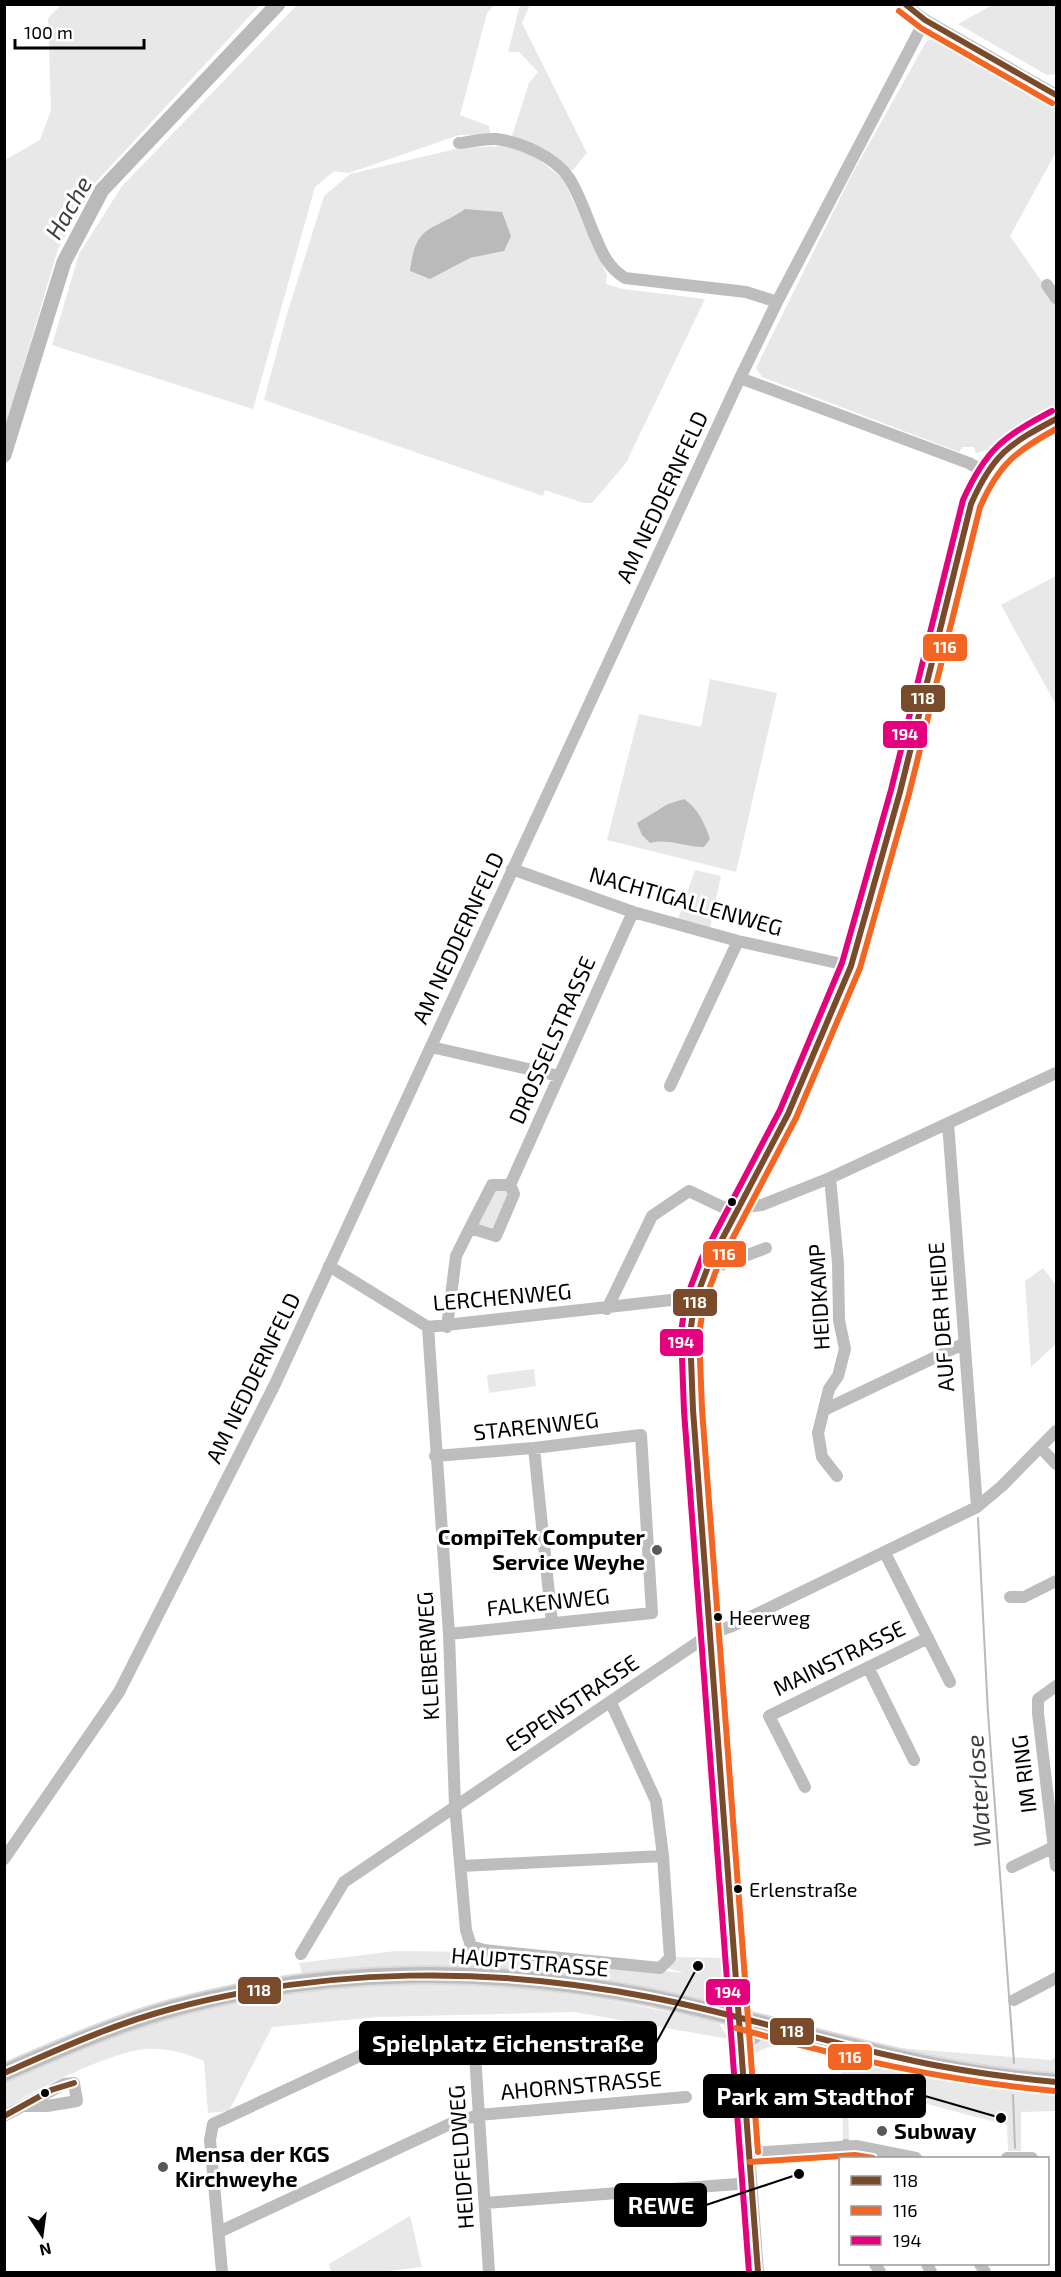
<svg xmlns="http://www.w3.org/2000/svg" width="1061" height="2277" font-family="'Exo 2',sans-serif">
	<style>
		.green { fill: #e8e8e8; fill-rule: evenodd }
		.water { fill: #bababa }
		.lines { fill: none; stroke-linecap: round; stroke-linejoin: round }
		.stream { stroke: #bababa; stroke-width: 2 }
		.river { stroke: #bababa; stroke-width: 15 }
		.major-casing { stroke: #dbdbdb; stroke-width: 20 }
		.minor { stroke: #bdbdbd; stroke-width: 12 }
		.major { stroke: #bdbdbd; stroke-width: 16 }
		.bus-1-casing { stroke: #fff; stroke-width: 10 }
		.bus-2-casing { stroke: #fff; stroke-width: 10 }
		.bus-3-casing { stroke: #fff; stroke-width: 10 }
		.bus-1 { stroke: #7a4b2a; stroke-width: 6 }
		.bus-2 { stroke: #f26522; stroke-width: 6 }
		.bus-3 { stroke: #e5007d; stroke-width: 6 }
		.bus-dot { fill: #000; stroke: #fff; stroke-width: 2 }
		.poi-dot { fill: #595959; stroke: #fff; stroke-width: 2 }
		.labels { text-anchor: middle; stroke-width: 6; stroke-linejoin: round; paint-order: stroke }
		.bus-label { font-size: 20px; fill: #000; stroke: #fff; text-anchor: start }
		.street-label { font-size: 22px; fill: #000; stroke: #fff }
		.poi-label { font-size: 22px; font-weight: bold; fill: #000; stroke: #fff; text-anchor: start }
		.water-label { font-size: 24px; font-style: italic; fill: #3d3d3d; stroke: #fff }
		.leader { fill: none; stroke: #000; stroke-width: 2 }
		.callout-dot { fill: #000; stroke: #fff; stroke-width: 2 }
		.callout { fill: #000; stroke: #000; stroke-width: 2 }
		.callout-label { font-size: 24px; text-anchor: middle; font-weight: bold; fill: #fff }
		.line-badge { stroke: #fff; stroke-width: 2 }
		.badge-label { font-size: 16px; text-anchor: middle; font-weight: bold; fill: #fff }
	</style>
	<rect width="100%" height="100%" fill="#fff"/>
	<path class="green" d="M62 4 260 5 96 182 58 249 5 428V160L40 140 51 110 48 18Z
		M994 4 1056 5V74L1047 75 958 24Z
		M297 5H494L487 13 460 115 489 126 491 136 459 135 349 173 334 171 315 187 253 409 52 345 79 254 122 186Z
		M520 5H530L522 23 587 153 572 171 539 148 512 136 529 83 538 72 519 52H508Z
		M931 39 1056 107V152L1010 236 1056 302V412L993 448 976 453 974 447H963L959 452 762 377 756 368 851 176 926 42Z
		M509 146 534 156 563 179 607 275 606 284 623 289 705 299 626 463 592 503H584L545 490 543 496 264 400 287 314 324 196 350 174 460 148ZM465 209 504 251 470 258 449 220Z
		M1056 576V705L1001 605Z
		M710 679 777 693 736 872 607 840 639 714 701 727Z
		M695 870 721 876 710 927 678 919Z
		M509 1186 512 1194 496 1233 473 1227 493 1187Z
		M1043 1268 1056 1285V1344L1031 1367 1025 1281Z
		M534 1369 536 1386 489 1393 487 1375Z
		M395 1951 481 1952 684 1973 667 1968 674 1957 726 1958 725 1994 721 1999 707 2000 544 1977H303L299 1963Z
		M430 1982 526 1988 608 2000 718 2022 729 2039 574 2012 378 2017 272 2027 229 2111 208 2113 204 2061C186 2053 166 2048 146 2049 113 2051 33 2090 5 2109V2082C82 2049 160 2017 243 2000 304 1988 368 1985 430 1982Z
		M771 2035 975 2081 1056 2088V2111L1021 2112V2151H1008L1007 2125 915 2101 848 2094 849 2142 843 2143 841 2056C808 2047 779 2033 750 2058L758 2041Z
		M898 2048 1051 2060 1056 2057V2075L978 2067Z
		M410 2216 422 2267 380 2272H331L329 2264Z"/>
	<path class="water" d="M465 209 502 212 511 236 504 251 470 258 430 279 410 271C416 223 430 233 465 209Z
		M684 799C698 808 705 824 710 839L704 847C684 847 669 838 650 843L642 835 637 823 668 804Z"/>
	<g class="lines">
		<path class="stream" d="M978 1518 988 1713 1014 2063
			M1013 2095 1015 2148"/>
		<path class="river" d="M4 455 64 262 102 190 278 4"/>
		<g class="major-casing">
			<path id="major" d="M4 2073C59 2049 114 2025 171 2009 326 1966 492 1966 649 1997 785 2025 917 2073 1056 2082"/>
		</g>
		<path class="minor" d="M904 4 925 20 1056 95
			M459 143C471 142 485 138 496 139 521 142 555 157 569 178 579 194 585 212 592 229 601 250 606 266 625 278L746 292 777 302
			M1047 285 1056 298
			M740 378 969 463 984 472
			M512 869 633 912 738 941 851 966
			M431 1047 559 1076
			M670 1086 738 941
			M948 1123 977 1507
			M830 1178 838 1263 839 1320 845 1349 838 1376 829 1389 818 1433 822 1457 837 1476
			M510 1185H492L470 1228 496 1236 514 1194 510 1185 633 912
			M738 1208 762 1205 830 1178 1056 1073
			M709 1264 718 1266 766 1248
			M329 1266 428 1327 671 1300 695 1301
			M607 1309 652 1216 689 1191 735 1213
			M428 1327 449 1634 455 1806 466 1930 471 1946 484 1950 660 1968 670 1958 663 1856 656 1801 611 1703
			M447 1327 456 1256 470 1228
			M824 1410 963 1344
			M1040 1447 1056 1464
			M534 1448 552 1623
			M435 1456 534 1448 641 1435 652 1613 449 1634
			M885 1553 950 1682
			M1010 1597H1024L1056 1581
			M868 1667 914 1760
			M1056 1686 1038 1699V1713L1056 1866
			M805 1787 769 1716 928 1638
			M4 1859 119 1692 275 1384 740 378 777 302 925 20
			M462 1866 663 1856
			M1012 1867 1056 1846
			M301 1954 344 1882 710 1634 732 1626 977 1507 1002 1486 1056 1431
			M1014 2000 1056 1978
			M474 2039 489 2272
			M741 2048 768 2027
			M4 2116 64 2084 74 2083 77 2101 47 2106H25
			M846 2145 847 2158
			M749 2153 856 2146 916 2158
			M1007 2158H1032
			M485 2203 751 2183
			M219 2232 452 2123 479 2115 686 2097
			M875 2264 880 2272
			M927 2264 931 2272
			M980 2264 985 2272
			M222 2272 210 2140 213 2124 368 2052 374 2039
			M758 2272 693 1410 690 1333 695 1301 709 1264 788 1114 851 966 900 792 971 504C994 449 1006 446 1056 419"/>
		<use href="#major" class="major"/>
		<g class="bus-1-casing">
			<path id="bus-1" d="M905 4 925 20 1056 95
				M4 2073C59 2049 114 2024 171 2009 327 1967 491 1966 649 1997 734 2013 816 2040 901 2058 952 2070 1004 2077 1056 2082
				M4 2116 51 2090 74 2083
				M758 2272 693 1410 690 1333 695 1301 709 1264 788 1114 851 966 900 792 971 504C993 454 1009 444 1056 419"/>
		</g>
		<g class="bus-2-casing">
			<path id="bus-2" d="M899 11 921 28 1052 103
				M736 2028C841 2057 946 2081 1055 2091
				M758 2152 702 1409 699 1334 704 1303 717 1268 796 1118 860 968 909 794 980 507C999 464 1016 451 1056 429
				M750 2162 855 2155 873 2158"/>
		</g>
		<g class="bus-3-casing">
			<path id="bus-3" d="M749 2272 684 1411 681 1332 686 1299 701 1260 780 1110 842 963 891 790 963 500C986 449 1003 437 1052 411"/>
		</g>
		<use href="#bus-1" class="bus-1"/>
		<use href="#bus-2" class="bus-2"/>
		<use href="#bus-3" class="bus-3"/>
	</g>
	<g class="bus-dot">
		<circle cx="732" cy="1202" r="5"/>
		<circle cx="718" cy="1617" r="5"/>
		<circle cx="738" cy="1889" r="5"/>
		<circle cx="45" cy="2093" r="5"/>
	</g>
	<g class="poi-dot">
		<circle cx="657" cy="1550" r="6"/>
		<circle cx="882" cy="2131" r="6"/>
		<circle cx="163" cy="2167" r="6"/>
	</g>
	<g class="labels">
		<g class="bus-label">
			<text x="729" y="1625">Heerweg</text>
			<text x="749" y="1897">Erlenstraße</text>
		</g>
		<g class="street-label">
			<text transform="translate(662 497) rotate(-65)" y="8">AM NEDDERNFELD</text>
			<text transform="translate(686 901) rotate(16)" y="8">NACHTIGALLENWEG</text>
			<text transform="translate(458 938) rotate(-65)" y="8">AM NEDDERNFELD</text>
			<text transform="translate(552 1040) rotate(-66)" y="8">DROSSELSTRASSE</text>
			<text transform="translate(502 1297) rotate(-5)" y="8">LERCHENWEG</text>
			<text transform="translate(819 1297) rotate(-93)" y="8">HEIDKAMP</text>
			<text transform="translate(941 1317) rotate(-94)" y="8">AUF DER HEIDE</text>
			<text transform="translate(253 1378) rotate(-64)" y="8">AM NEDDERNFELD</text>
			<text transform="translate(536 1426) rotate(-6)" y="8">STARENWEG</text>
			<text transform="translate(548 1602) rotate(-6)" y="8">FALKENWEG</text>
			<text transform="translate(428 1656) rotate(-93)" y="8">KLEIBERWEG</text>
			<text transform="translate(839 1658) rotate(-26)" y="8">MAINSTRASSE</text>
			<text transform="translate(572 1703) rotate(-34)" y="8">ESPENSTRASSE</text>
			<text transform="translate(1024 1774) rotate(-97)" y="8">IM RING</text>
			<text transform="translate(530 1962) rotate(5)" y="8">HAUPTSTRASSE</text>
			<text transform="translate(581 2085) rotate(-5)" y="8">AHORNSTRASSE</text>
			<text transform="translate(461 2157) rotate(-94)" y="8">HEIDFELDWEG</text>
		</g>
		<g class="poi-label">
			<text x="645" y="1545" text-anchor="end">CompiTek Computer<tspan x="645" dy="25">Service Weyhe</tspan></text>
			<text x="894" y="2139">Subway</text>
			<text x="175" y="2162">Mensa der KGS<tspan x="175" dy="25">Kirchweyhe</tspan></text>
		</g>
		<g class="water-label">
			<text transform="translate(69 208) rotate(-60)" y="8">Hache</text>
			<text transform="translate(979 1791) rotate(-94)" y="8">Waterlose</text>
		</g>
	</g>
	<path class="leader" d="M698 1966L656 2043M1001 2118L925 2096M799 2174L706 2205"/>
	<g class="callout-dot">
		<circle cx="698" cy="1966" r="6"/>
		<circle cx="1001" cy="2118" r="6"/>
		<circle cx="799" cy="2174" r="6"/>
	</g>
	<g class="callout">
		<rect x="360" y="2022" width="296" height="42" rx="6"/>
		<rect x="704" y="2075" width="221" height="42" rx="6"/>
		<rect x="615" y="2184" width="91" height="42" rx="6"/>
	</g>
	<g class="callout-label">
		<text x="508" y="2052">Spielplatz Eichenstraße</text>
		<text x="815" y="2105">Park am Stadthof</text>
		<text x="661" y="2214">REWE</text>
	</g>
	<g class="line-badge">
		<rect x="922" y="633" width="46" height="29" rx="6" fill="#f26522"/>
		<rect x="900" y="684" width="46" height="29" rx="6" fill="#7a4b2a"/>
		<rect x="882" y="720" width="46" height="29" rx="6" fill="#e5007d"/>
		<rect x="702" y="1240" width="45" height="28" rx="6" fill="#f26522"/>
		<rect x="672" y="1288" width="46" height="29" rx="6" fill="#7a4b2a"/>
		<rect x="659" y="1328" width="45" height="29" rx="6" fill="#e5007d"/>
		<rect x="237" y="1976" width="45" height="29" rx="6" fill="#7a4b2a"/>
		<rect x="705" y="1978" width="46" height="28" rx="6" fill="#e5007d"/>
		<rect x="769" y="2017" width="46" height="29" rx="6" fill="#7a4b2a"/>
		<rect x="827" y="2043" width="46" height="28" rx="6" fill="#f26522"/>
	</g>
	<g class="badge-label">
		<text x="945" y="653">116</text>
		<text x="923" y="704">118</text>
		<text x="905" y="740">194</text>
		<text x="724" y="1260">116</text>
		<text x="695" y="1308">118</text>
		<text x="681" y="1348">194</text>
		<text x="259" y="1996">118</text>
		<text x="728" y="1998">194</text>
		<text x="792" y="2037">118</text>
		<text x="850" y="2063">116</text>
	</g>
	<rect width="1061" height="2277" fill="none" stroke="#000000" stroke-width="12"/>
	<rect x="839" y="2157" width="210" height="108" fill="#ffffff" stroke="#999999" stroke-width="1.5"/>
	<rect x="851" y="2176" width="30" height="9" fill="#7a4b2a" stroke="#999999" stroke-width="1.5"/>
	<text x="893" y="2187" font-size="18" fill="#000000">118</text>
	<rect x="851" y="2206" width="30" height="9" fill="#f26522" stroke="#999999" stroke-width="1.5"/>
	<text x="893" y="2217" font-size="18" fill="#000000">116</text>
	<rect x="851" y="2236" width="30" height="9" fill="#e5007d" stroke="#999999" stroke-width="1.5"/>
	<text x="893" y="2247" font-size="18" fill="#000000">194</text>
	<g transform="translate(42 2235) rotate(167)" stroke="#ffffff" stroke-width="4.5" paint-order="stroke">
	<path d="M0-4.5L10 22L0 15L-10 22Z" fill="#000000"/>
	<text y="-9" font-size="16" font-weight="bold" text-anchor="middle" fill="#000000">N</text>
	</g>
	<path d="M15 39v9h129v-9" fill="none" stroke="#000000" stroke-width="3"/>
	<text x="24" y="39" font-size="18" fill="#000000" stroke="#ffffff" stroke-width="4.5" paint-order="stroke">100 m</text>
</svg>
